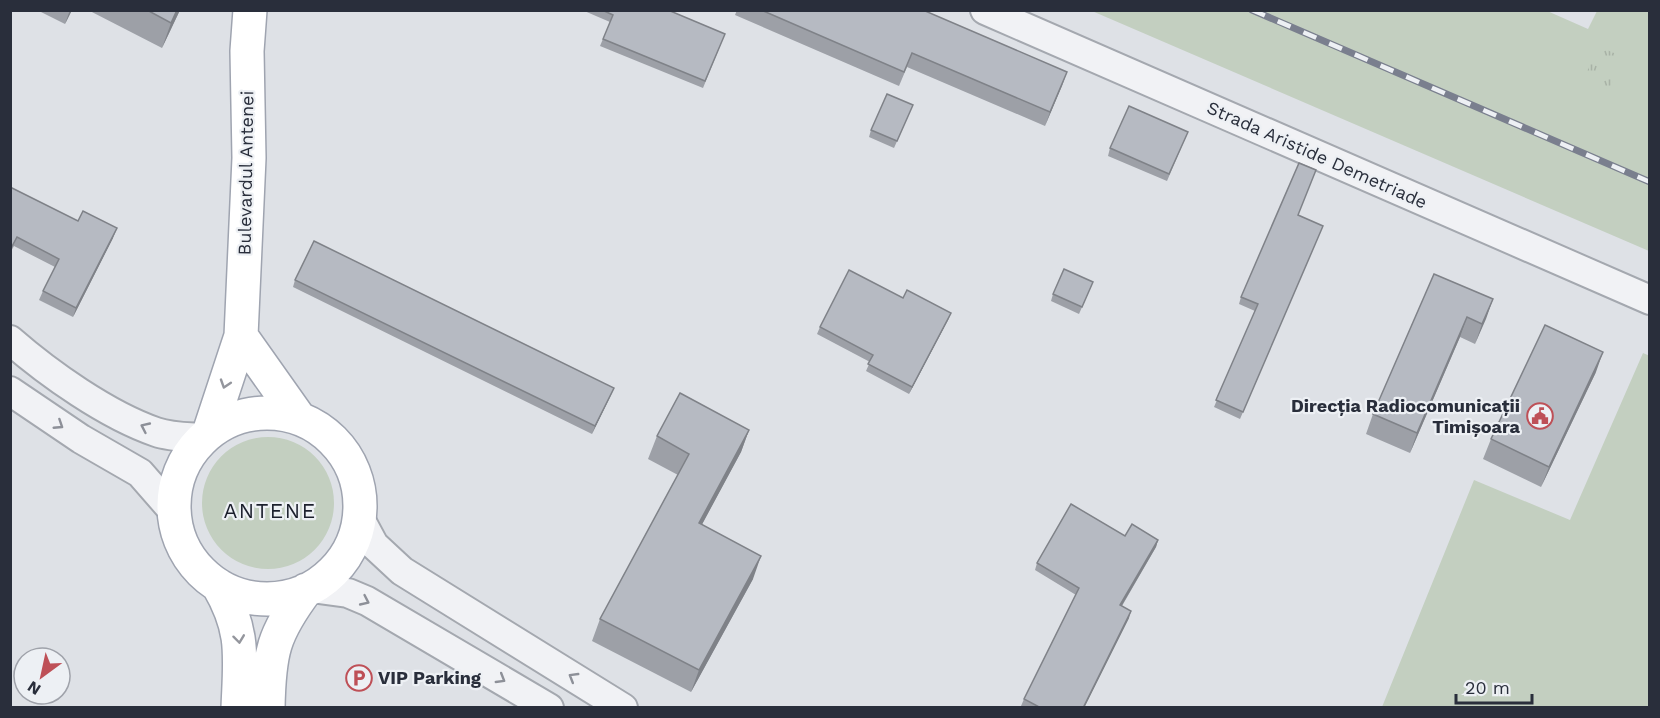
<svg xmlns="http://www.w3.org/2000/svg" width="1660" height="718" font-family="'Work Sans',sans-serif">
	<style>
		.grass { fill: #c3cfc0 }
		.park { fill: url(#park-tufts) }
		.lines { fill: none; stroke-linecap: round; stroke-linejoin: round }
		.minor-casing { stroke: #a4a8af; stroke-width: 32 }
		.major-casing { stroke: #9fa4b0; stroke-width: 36 }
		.minor { stroke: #f1f2f5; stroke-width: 28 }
		.major { stroke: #fff; stroke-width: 33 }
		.rail-casing { stroke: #7a7f8e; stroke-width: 7 }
		.rail { stroke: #edf0f4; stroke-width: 4.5; stroke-dasharray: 14; stroke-linecap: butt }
		.wall { fill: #9da0a7 }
		.shaded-wall { fill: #7f8288 }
		.building { fill: #b6bac2; stroke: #7f8288; stroke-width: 1.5 }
		.oneway { stroke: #94969d }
		.oneway2 { stroke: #8d9098 }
		.labels { text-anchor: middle; stroke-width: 4.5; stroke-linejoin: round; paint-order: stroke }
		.street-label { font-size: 18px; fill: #292e3b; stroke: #edf0f4 }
		.poi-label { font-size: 18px; font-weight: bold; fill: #292e3b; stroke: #edf0f4; text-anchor: end }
		.quarter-label { font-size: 21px; letter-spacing: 1.5px; fill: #1b1f2c; stroke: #edf0f4 }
	</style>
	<defs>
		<pattern id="park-tufts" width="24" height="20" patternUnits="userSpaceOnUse" patternTransform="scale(1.5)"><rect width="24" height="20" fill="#c3cfc0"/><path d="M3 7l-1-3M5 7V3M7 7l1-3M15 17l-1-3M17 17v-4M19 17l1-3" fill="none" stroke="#a8b2a6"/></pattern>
	</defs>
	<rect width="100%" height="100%" fill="#dee1e6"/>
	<path class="grass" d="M1545 10 1588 29 1597 11H1649V251L1092 11Z
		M1643 353 1650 356 1649 707H1382L1474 480 1570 520Z
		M202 503a66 66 0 1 1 132 0a66 66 0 1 1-132 0Z"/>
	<path class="park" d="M1598 46 1623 57 1608 92 1583 81Z"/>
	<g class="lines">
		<g class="minor-casing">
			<path id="minor" d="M985 10 1650 300
				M10 340C49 374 107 415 156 432 170 437 187 437 202 438
				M10 391 81 439 140 473 174 512
				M360 519 374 545 402 571 623 708
				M311 588 348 593 367 601 549 708"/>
		</g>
		<g class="major-casing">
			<path id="major" d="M241 336 299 418
				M174 506a93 93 0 1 1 186 0a93 93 0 1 1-186 0Z
				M209 433 241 336 249 158 247 51 250 10
				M218 585C245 631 240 656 238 708
				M268 708C269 653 273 634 306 590"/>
		</g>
		<use href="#minor" class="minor"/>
		<use href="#major" class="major"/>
		<g class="rail-casing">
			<path id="rail" d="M1252 10 1650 182"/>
		</g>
		<use href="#rail" class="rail"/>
	</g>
	<path class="wall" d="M37 10H72L65 24Z
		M88 10H180L162 48Z
		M582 10H668L725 34 703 88 600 46 610 22Z
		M737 10H923L1067 72 1045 126 907 67 899 86 735 15Z
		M910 112 894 148 869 137 871 130Z
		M1188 132 1167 181 1108 156 1110 148Z
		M10 187 78 221 113 238 73 317 39 300 43 291 55 267 14 246 10 253Z
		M1298 215 1323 226 1240 419 1214 407 1255 311 1239 304 1241 297Z
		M1434 274 1493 299 1475 344 1460 337 1410 453 1366 434 1373 414Z
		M295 280 614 388 592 434 293 287Z
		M1093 282 1079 314 1051 301 1053 294Z
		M903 298 951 313 948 320 909 394 866 371 870 362 817 334 820 327Z
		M1596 372 1541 487 1483 459 1491 439Z
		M749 430 741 452 702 524 753 579 691 692 592 641 600 619 678 475 648 459 657 436Z
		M1125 536 1158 540 1156 547 1122 606 1129 618 1084 708H1024L1021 706 1024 699 1076 595 1035 570 1037 563Z"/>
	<path class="shaded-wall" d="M70 10H72L65 24Z
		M177 10H180L162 48 171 23Z
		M1067 72 1062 86 1045 126 1050 112Z
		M117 228 113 238 73 317 76 308Z
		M1493 299 1486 319 1475 344 1482 324Z
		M951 313 948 320 909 394 912 387Z
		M1467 317 1460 337 1410 453 1417 433Z
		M1603 352 1596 372 1541 487 1549 467Z
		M614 388 611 395 592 434 595 426Z
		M749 430 741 452 691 545 699 523Z
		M1158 540 1156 547 1118 612 1120 605Z
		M761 556 753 579 691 692 699 670Z
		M1131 611 1129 618 1084 708H1083Z"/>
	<path class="building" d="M147 10H177L171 23Z
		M602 10H668L725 34 705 81 603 39 613 15Z
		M761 10H923L1067 72 1050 112 912 53 904 72Z
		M887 94 913 105 897 141 871 130Z
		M1129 106 1188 132 1169 174 1110 148Z
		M1299 163 1316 170 1298 215 1323 226 1243 412 1216 400 1258 304 1241 297Z
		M10 187 78 221 83 211 117 228 76 308 43 291 59 259 17 237 10 250Z
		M314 241 614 388 595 426 295 280Z
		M1064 269 1093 282 1082 307 1053 294Z
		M849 270 903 298 907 290 951 313 912 387 868 364 873 355 820 327Z
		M1434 274 1493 299 1482 324 1467 317 1417 433 1373 414Z
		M1545 325 1603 352 1549 467 1491 439Z
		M680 393 749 430 699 523 761 556 699 670 600 619 689 454 657 436Z
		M1071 504 1125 536 1132 524 1158 540 1120 605 1131 611 1083 708H1041L1024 699 1079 588 1037 563Z"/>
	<defs><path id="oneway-chevron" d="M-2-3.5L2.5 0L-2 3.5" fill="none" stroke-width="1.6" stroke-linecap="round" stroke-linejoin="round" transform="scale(1.5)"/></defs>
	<g class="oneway">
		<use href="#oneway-chevron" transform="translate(225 384) rotate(108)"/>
		<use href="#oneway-chevron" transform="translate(239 639) rotate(83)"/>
	</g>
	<g class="oneway2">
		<use href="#oneway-chevron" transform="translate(59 425) rotate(33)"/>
		<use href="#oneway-chevron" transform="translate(145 427) rotate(-155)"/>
		<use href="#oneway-chevron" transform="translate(365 601) rotate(25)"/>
		<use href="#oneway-chevron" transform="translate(573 677) rotate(-149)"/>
		<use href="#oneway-chevron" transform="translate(501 679) rotate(31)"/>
	</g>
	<defs>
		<g id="civic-ring" transform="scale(1.35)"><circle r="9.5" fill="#edf0f4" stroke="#be5057" stroke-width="1.5"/><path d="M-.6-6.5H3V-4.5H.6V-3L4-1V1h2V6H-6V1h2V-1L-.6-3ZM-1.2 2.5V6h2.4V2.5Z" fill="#be5057"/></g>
		<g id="parking-ring" transform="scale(1.35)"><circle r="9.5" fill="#edf0f4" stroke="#be5057" stroke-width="1.5"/><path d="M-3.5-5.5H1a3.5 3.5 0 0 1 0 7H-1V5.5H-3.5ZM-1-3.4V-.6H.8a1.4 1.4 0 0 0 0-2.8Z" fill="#be5057"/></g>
	</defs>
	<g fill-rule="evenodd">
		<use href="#civic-ring" x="1540" y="416"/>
		<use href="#parking-ring" x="359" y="678"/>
	</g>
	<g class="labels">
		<g class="street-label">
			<text transform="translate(1317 155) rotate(24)" y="6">Strada Aristide Demetriade</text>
			<text transform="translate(246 173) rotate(-89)" y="6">Bulevardul Antenei</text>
		</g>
		<g class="poi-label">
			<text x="1520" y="412">Direcția Radiocomunicații<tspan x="1520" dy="21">Timișoara</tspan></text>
			<text x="378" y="684" text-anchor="start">VIP Parking</text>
		</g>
		<g class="quarter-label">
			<text x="270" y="518">ANTENE</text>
		</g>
	</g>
	<rect width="1660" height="718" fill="none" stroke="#292e3b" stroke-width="24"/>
	<g transform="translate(42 676) rotate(213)"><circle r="28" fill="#edf0f4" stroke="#9fa2aa" stroke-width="1.5"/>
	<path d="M0-4.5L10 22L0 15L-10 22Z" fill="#be5057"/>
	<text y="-9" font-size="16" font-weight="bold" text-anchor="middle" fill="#292e3b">N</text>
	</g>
	<path d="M1456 694v9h76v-9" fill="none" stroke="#292e3b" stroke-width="3"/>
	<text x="1465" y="694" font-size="18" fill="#292e3b" stroke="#edf0f4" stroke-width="4.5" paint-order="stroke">20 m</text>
</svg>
